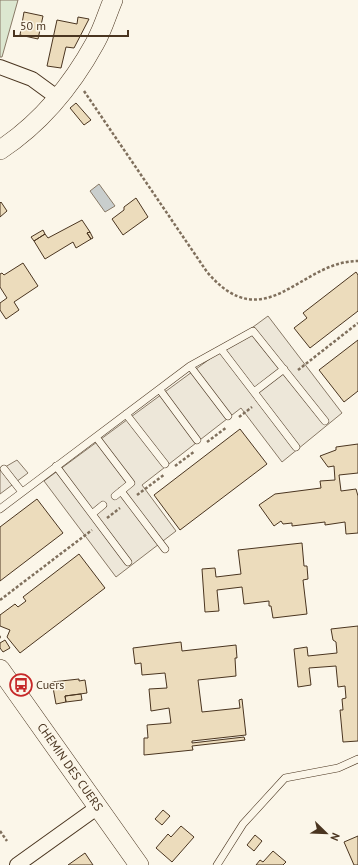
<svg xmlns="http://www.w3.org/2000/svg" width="358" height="865" font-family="'PT Sans',sans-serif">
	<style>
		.green { fill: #dce7d0; stroke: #887966 }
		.parking { fill: #ede7d9; stroke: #887966 }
		.water { fill: #c9cecd; stroke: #887966 }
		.building { fill: #ecdcbc; stroke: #4a3520 }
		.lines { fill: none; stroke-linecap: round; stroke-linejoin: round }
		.lane-casing { stroke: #4a3520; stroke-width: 8 }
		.street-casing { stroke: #4a3520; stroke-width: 16 }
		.secondary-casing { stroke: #4a3520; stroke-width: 20 }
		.path { stroke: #7f6f5c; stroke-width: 2.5; stroke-dasharray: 3 2; stroke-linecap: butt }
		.lane { stroke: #fbf6e9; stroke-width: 7 }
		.street { stroke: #fbf6e9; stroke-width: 14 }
		.secondary { stroke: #fbf6e9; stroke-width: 19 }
		.labels { text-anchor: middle; stroke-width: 3; stroke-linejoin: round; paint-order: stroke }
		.poi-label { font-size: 12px; fill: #4a3520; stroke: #fbf6e9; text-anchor: start }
		.street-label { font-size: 12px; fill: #4a3520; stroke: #fbf6e9 }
	</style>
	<rect width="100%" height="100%" fill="#fbf6e9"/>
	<path class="green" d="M0 0H18L2 57H0Z"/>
	<path class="parking" d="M268 316 342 413 282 462 241 408 142 485 176 531 116 577 44 481Z
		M17 460 28 473 0 494V470Z"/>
	<path class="water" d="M99 184 115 206 105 212 90 191Z"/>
	<path class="building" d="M24 12 43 16 38 39 20 35Z
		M78 17 89 19 74 48 66 47 61 68 47 66 57 20 77 24Z
		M76 103 91 120 84 125 70 108Z
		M136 198 148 217 123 235 112 219 124 210V207Z
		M1 202 7 211 0 217V203Z
		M82 220 90 232 87 233 91 239 76 248 73 242 45 259 34 241 45 234 48 238Z
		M43 230 45 234 34 241 31 237Z
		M90 232 93 238 91 239 87 233Z
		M23 263 38 286 14 302 19 310 6 319 0 310V303L7 298 0 287V274L2 273 4 275Z
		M356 272 358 275V311L310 348 294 328 307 318 303 313Z
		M358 340V391L344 402 319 370Z
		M240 429 267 464 180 530 154 495Z
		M358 444V473L339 475 341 491 356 489 358 496V533L346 534 345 522 325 525V522L292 526V523L283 524 281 521 274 526 259 505 275 494 321 488 320 481 335 480 334 466 328 467 320 456 336 450V447Z
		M37 499 63 533 0 581V527Z
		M302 543 304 566H307L308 579 303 580 307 614 273 618 271 606H269V601L244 604 242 587 217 590 219 611 205 612 202 569 215 568 216 577 241 574 238 550Z
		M79 554 105 588 20 653 7 637 10 630 0 626V615L15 604 18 607 26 601 23 597Z
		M358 626V741L343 742 340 710H343L342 699 346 698 345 686 338 687 336 666 309 668 311 685 298 687 294 649 307 647 308 656 337 653 336 642 333 640 331 629Z
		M5 640 10 648 3 652 0 648V643Z
		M181 642 182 651 236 645 237 658H235L236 676 198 680 202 712 240 708 239 700 242 699 246 735 192 741V743L244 737 245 740 192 746 193 750 144 755V738H148L147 725 171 723 169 708 151 711 149 689 167 688 165 673 142 675 141 663 135 664 133 648Z
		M79 679V681L85 680 87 693 65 696 66 702 56 704 52 682Z
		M81 694 82 700 66 702 65 696Z
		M163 810 170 816 162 825 155 819Z
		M181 826 194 837 172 862 156 848 168 834 171 837Z
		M255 835 262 841 254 851 247 845Z
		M358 836V865H354L344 842Z
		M273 851 286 862 283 865H256L260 860 263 862Z
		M85 853 93 865H68Z"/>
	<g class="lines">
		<g class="lane-casing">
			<path id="lane" d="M221 349 296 447
				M190 366 228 416
				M160 390 197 440
				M254 392 284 369
				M126 414 165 464
				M96 437 131 483 115 496
				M56 466 128 562
				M4 469 22 492
				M121 491 165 549
				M0 509 190 366 253 331 325 421
				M92 514 103 505
				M217 865 243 824 285 778 338 768 358 759"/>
		</g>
		<g class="street-casing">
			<path id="street" d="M0 67 32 79 58 98
				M17 865 98 807"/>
		</g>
		<g class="secondary-casing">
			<path id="secondary" d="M0 150C41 123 72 85 95 43 103 29 107 14 113 0
				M0 669 139 865"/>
		</g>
		<path class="path" d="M84 91 207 272C265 340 300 261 358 261
			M298 370 358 323
			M239 417 252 407
			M207 442 227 427
			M175 466 195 451
			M137 495 165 474
			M107 518 120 508
			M0 600 92 530
			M0 637H1
			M0 831 7 841"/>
		<use href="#lane" class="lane"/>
		<use href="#street" class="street"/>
		<use href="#secondary" class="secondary"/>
	</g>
	<defs>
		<g id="bus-ring" transform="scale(1.15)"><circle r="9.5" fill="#fbf6e9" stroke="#c62828" stroke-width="1.5"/><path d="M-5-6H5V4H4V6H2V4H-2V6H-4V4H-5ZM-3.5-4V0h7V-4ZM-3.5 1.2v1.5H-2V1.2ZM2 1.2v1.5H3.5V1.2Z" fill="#c62828"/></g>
	</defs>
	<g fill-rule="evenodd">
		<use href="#bus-ring" x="21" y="685"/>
	</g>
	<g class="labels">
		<g class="poi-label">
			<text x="36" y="689">Cuers</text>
		</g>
		<g class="street-label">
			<text transform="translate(70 767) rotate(55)" y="4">CHEMIN DES CUERS</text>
		</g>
	</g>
	<g transform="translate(326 833) rotate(113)" stroke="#fbf6e9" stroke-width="3" paint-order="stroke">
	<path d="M0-3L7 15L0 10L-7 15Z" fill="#4a3520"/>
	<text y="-6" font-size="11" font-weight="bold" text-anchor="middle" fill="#4a3520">N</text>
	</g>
	<path d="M14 30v6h114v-6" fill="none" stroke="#4a3520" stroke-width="2"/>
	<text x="20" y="30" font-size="12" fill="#4a3520" stroke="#fbf6e9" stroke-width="3" paint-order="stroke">50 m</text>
</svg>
